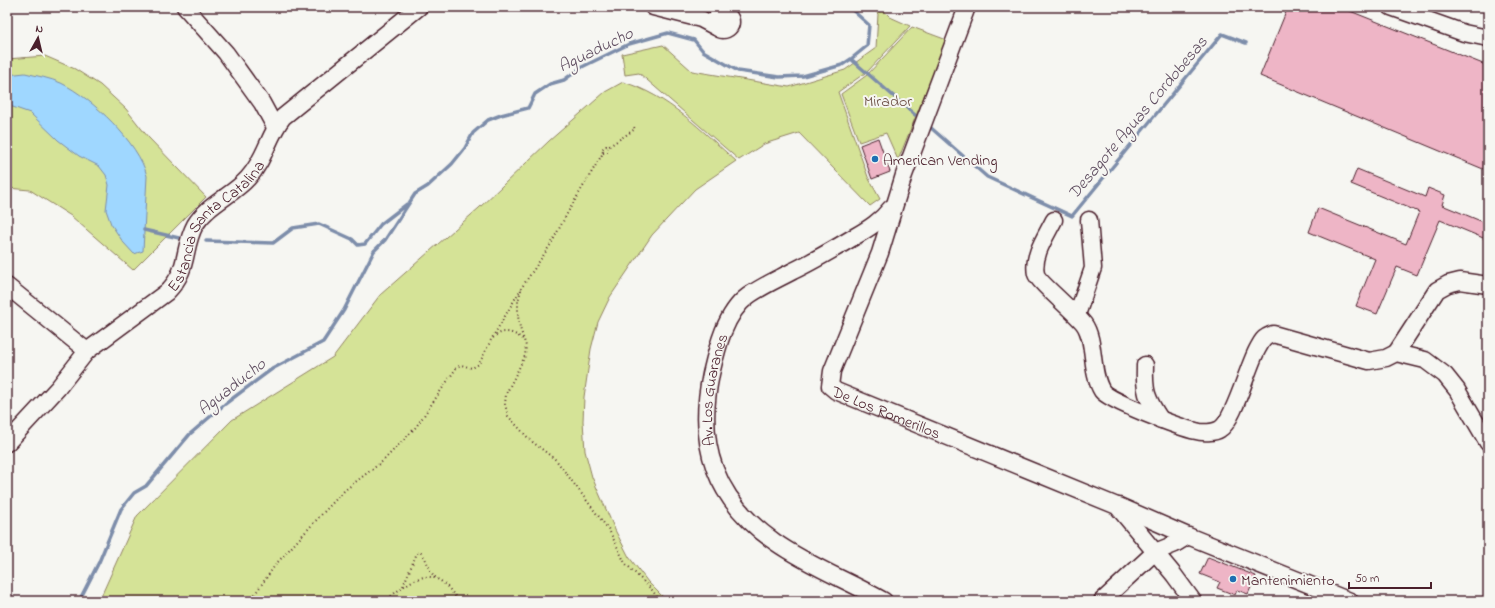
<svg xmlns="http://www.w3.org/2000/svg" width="1495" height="608" font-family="'Indie Flower',sans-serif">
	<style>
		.green { fill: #d5e397; stroke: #908161 }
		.water { fill: #9fd7ff; stroke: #7d8daa }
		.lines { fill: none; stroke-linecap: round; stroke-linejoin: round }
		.stream { stroke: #7d8daa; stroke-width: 3.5 }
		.building { fill: #eeb5c6; stroke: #4a1f2b }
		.minor-casing { stroke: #4a1f2b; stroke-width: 19 }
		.path { stroke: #4a1f2b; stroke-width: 2; stroke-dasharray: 1 3; stroke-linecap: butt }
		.minor { stroke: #f6f6f2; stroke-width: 16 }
		.poi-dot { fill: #1f6fb2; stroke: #f6f6f2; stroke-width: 1.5 }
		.labels { text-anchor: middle; stroke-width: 4; stroke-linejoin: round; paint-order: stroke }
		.park-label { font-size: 16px; fill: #6d5046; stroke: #f6f6f2 }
		.poi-label { font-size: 16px; fill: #4a1f2b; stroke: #f6f6f2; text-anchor: start }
		.street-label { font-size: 16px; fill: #4a1f2b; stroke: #f6f6f2 }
		.water-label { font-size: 17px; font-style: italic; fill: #5f4d60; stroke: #f6f6f2 }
	</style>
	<rect width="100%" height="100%" fill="#f6f6f2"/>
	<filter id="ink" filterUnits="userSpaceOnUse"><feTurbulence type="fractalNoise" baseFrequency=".025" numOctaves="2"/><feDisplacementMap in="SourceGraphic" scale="8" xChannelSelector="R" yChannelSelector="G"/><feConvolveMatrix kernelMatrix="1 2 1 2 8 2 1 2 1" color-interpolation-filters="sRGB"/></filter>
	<g filter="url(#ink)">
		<path class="green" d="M871 7H880L890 17 910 26 868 71 838 92 868 177 880 199 870 206 799 133 764 144 739 160 639 73 625 75 622 54 663 45 692 71 789 87 845 70 876 48 878 14Z
			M912 27 947 40 898 160 886 133 859 142 841 94 867 75Z
			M45 56 75 69 100 85 126 109 148 137 206 197 133 270 71 216 30 190 7 188V59Z
			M623 82C668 95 702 131 736 161L695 189 652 235 610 297 598 322 591 349 584 397 583 421 585 451 592 477 615 530 629 557 648 582 667 601H99L137 516 232 420 333 357 380 295 479 208 549 141 605 92Z"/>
		<path class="water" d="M25 73C37 76 50 78 61 83 92 98 139 143 147 176L143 251 134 254 123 242 111 224 106 210 109 185 106 175 99 166 79 156 58 140 30 113 7 105V75Z"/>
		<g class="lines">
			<path class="stream" d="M849 7 869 25 867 46 851 59 915 115
				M930 127 987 177 1072 216 1222 34 1246 43
				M144 230 179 238
				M206 241 273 243 293 228 319 224 352 239 358 245 365 244 381 224 407 204
				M79 601 99 562 121 509 134 493 146 486 190 434 225 404 272 369 323 342 344 310 374 251 385 240 415 194 428 186 452 164 465 148 473 133 488 120 501 115 528 108 535 94 550 84 564 80 582 67 629 44 668 33 694 40 703 51 738 71 779 77 803 76 842 65 851 59"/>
		</g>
		<path class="building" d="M1288 7H1340L1488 66V171L1260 76Z
			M878 138 890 172 872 179 860 145Z
			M1357 169 1425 197 1428 188 1445 195 1442 205 1488 224V240L1440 220 1417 275 1397 267 1377 314 1356 306 1375 259 1309 232 1318 208 1406 244 1419 212 1351 184Z
			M1208 557 1256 576 1248 594 1237 590 1235 595 1217 588 1220 582 1200 574Z"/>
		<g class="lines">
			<g class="minor-casing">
				<g id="minor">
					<path d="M185 7 226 53 262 103 275 127"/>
					<path d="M653 7 701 19 716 27"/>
					<path id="s1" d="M967 7 904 175 880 253 832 371 830 386 836 391 1117 506 1174 575 1193 601"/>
					<path d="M1391 7 1464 33 1488 38"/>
					<circle cx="723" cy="22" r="8"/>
					<path d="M1054 220C1046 236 1032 256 1036 274 1038 282 1076 313 1084 324 1096 341 1090 372 1102 391 1109 401 1181 428 1196 431 1202 433 1214 433 1220 429 1234 421 1248 365 1258 348 1260 345 1262 340 1265 338 1267 336 1271 335 1273 334L1369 361 1386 358 1396 353 1425 360 1445 375 1457 390 1488 443"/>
					<path d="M7 286 87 351"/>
					<path d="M1077 315 1093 268 1089 220"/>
					<path d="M1396 353 1437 290 1448 284 1460 281 1488 285"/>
					<path d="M1145 365C1144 391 1146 398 1161 420"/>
					<path id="s2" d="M7 443 58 388 87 351 167 292C190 269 182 249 195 225 207 205 233 195 248 178 265 160 268 136 283 117L419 7"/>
					<path d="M1119 506 1188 536 1350 601"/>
					<path id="s3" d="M884 601C849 581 809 566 775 542 715 500 696 445 711 374 717 348 725 313 748 296 762 286 778 279 793 271 814 261 834 249 854 237 868 229 881 221 891 208"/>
					<path d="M1102 601 1155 552 1175 544 1188 536"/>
				</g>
			</g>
			<path class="path" d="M603 153 607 152 608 148
				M521 290 518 301V316L520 328 526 346 525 356 506 394 505 404 508 416 530 440 556 460 609 530 625 563 652 590 660 601
				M493 338C503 328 513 332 523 339
				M403 586 417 553 420 552C428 559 428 571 436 578
				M250 601 276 564 322 514 345 490 383 461 416 427 457 367 461 365 472 368 479 364 491 340 522 287 551 244 568 212 603 153 602 149 606 146 608 147 635 129 634 127 633 129
				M385 601C398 591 419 570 437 579 446 583 453 594 459 601"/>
			<use href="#minor" class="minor"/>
		</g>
	</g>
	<g class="poi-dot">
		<circle cx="875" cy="159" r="4"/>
		<circle cx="1233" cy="579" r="4"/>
	</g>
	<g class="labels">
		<g class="park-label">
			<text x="888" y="106">Mirador</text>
		</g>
		<g class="poi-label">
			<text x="883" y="165">American Vending</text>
			<text x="1241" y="585">Mantenimiento</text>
		</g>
		<g class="street-label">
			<text dy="6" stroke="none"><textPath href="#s2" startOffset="306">Estancia Santa Catalina</textPath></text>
			<text dy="6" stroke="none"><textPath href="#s3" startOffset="301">Av. Los Guaranes</textPath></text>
			<text dy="6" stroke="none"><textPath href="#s1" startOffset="466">De Los Romerillos</textPath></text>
		</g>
		<g class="water-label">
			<text transform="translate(595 49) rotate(-26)" y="6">Aguaducho</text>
			<text transform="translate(1137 117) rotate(-50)" y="6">Desagote Aguas Cordobesas</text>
			<text transform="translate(231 386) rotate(-38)" y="6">Aguaducho</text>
		</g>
	</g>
	<rect width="1495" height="608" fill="none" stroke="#f6f6f2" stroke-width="24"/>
	<rect x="12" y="12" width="1471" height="584" fill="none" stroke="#4a1f2b" stroke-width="1.5" filter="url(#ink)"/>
	<g transform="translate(38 38) rotate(8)" stroke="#f6f6f2" stroke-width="3" paint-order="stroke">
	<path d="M0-3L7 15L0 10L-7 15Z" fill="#4a1f2b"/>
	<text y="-6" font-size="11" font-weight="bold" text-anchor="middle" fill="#4a1f2b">N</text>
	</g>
	<path d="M1349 582v6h82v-6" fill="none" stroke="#4a1f2b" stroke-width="2"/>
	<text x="1355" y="582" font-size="12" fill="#4a1f2b" stroke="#f6f6f2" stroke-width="3" paint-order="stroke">50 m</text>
</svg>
